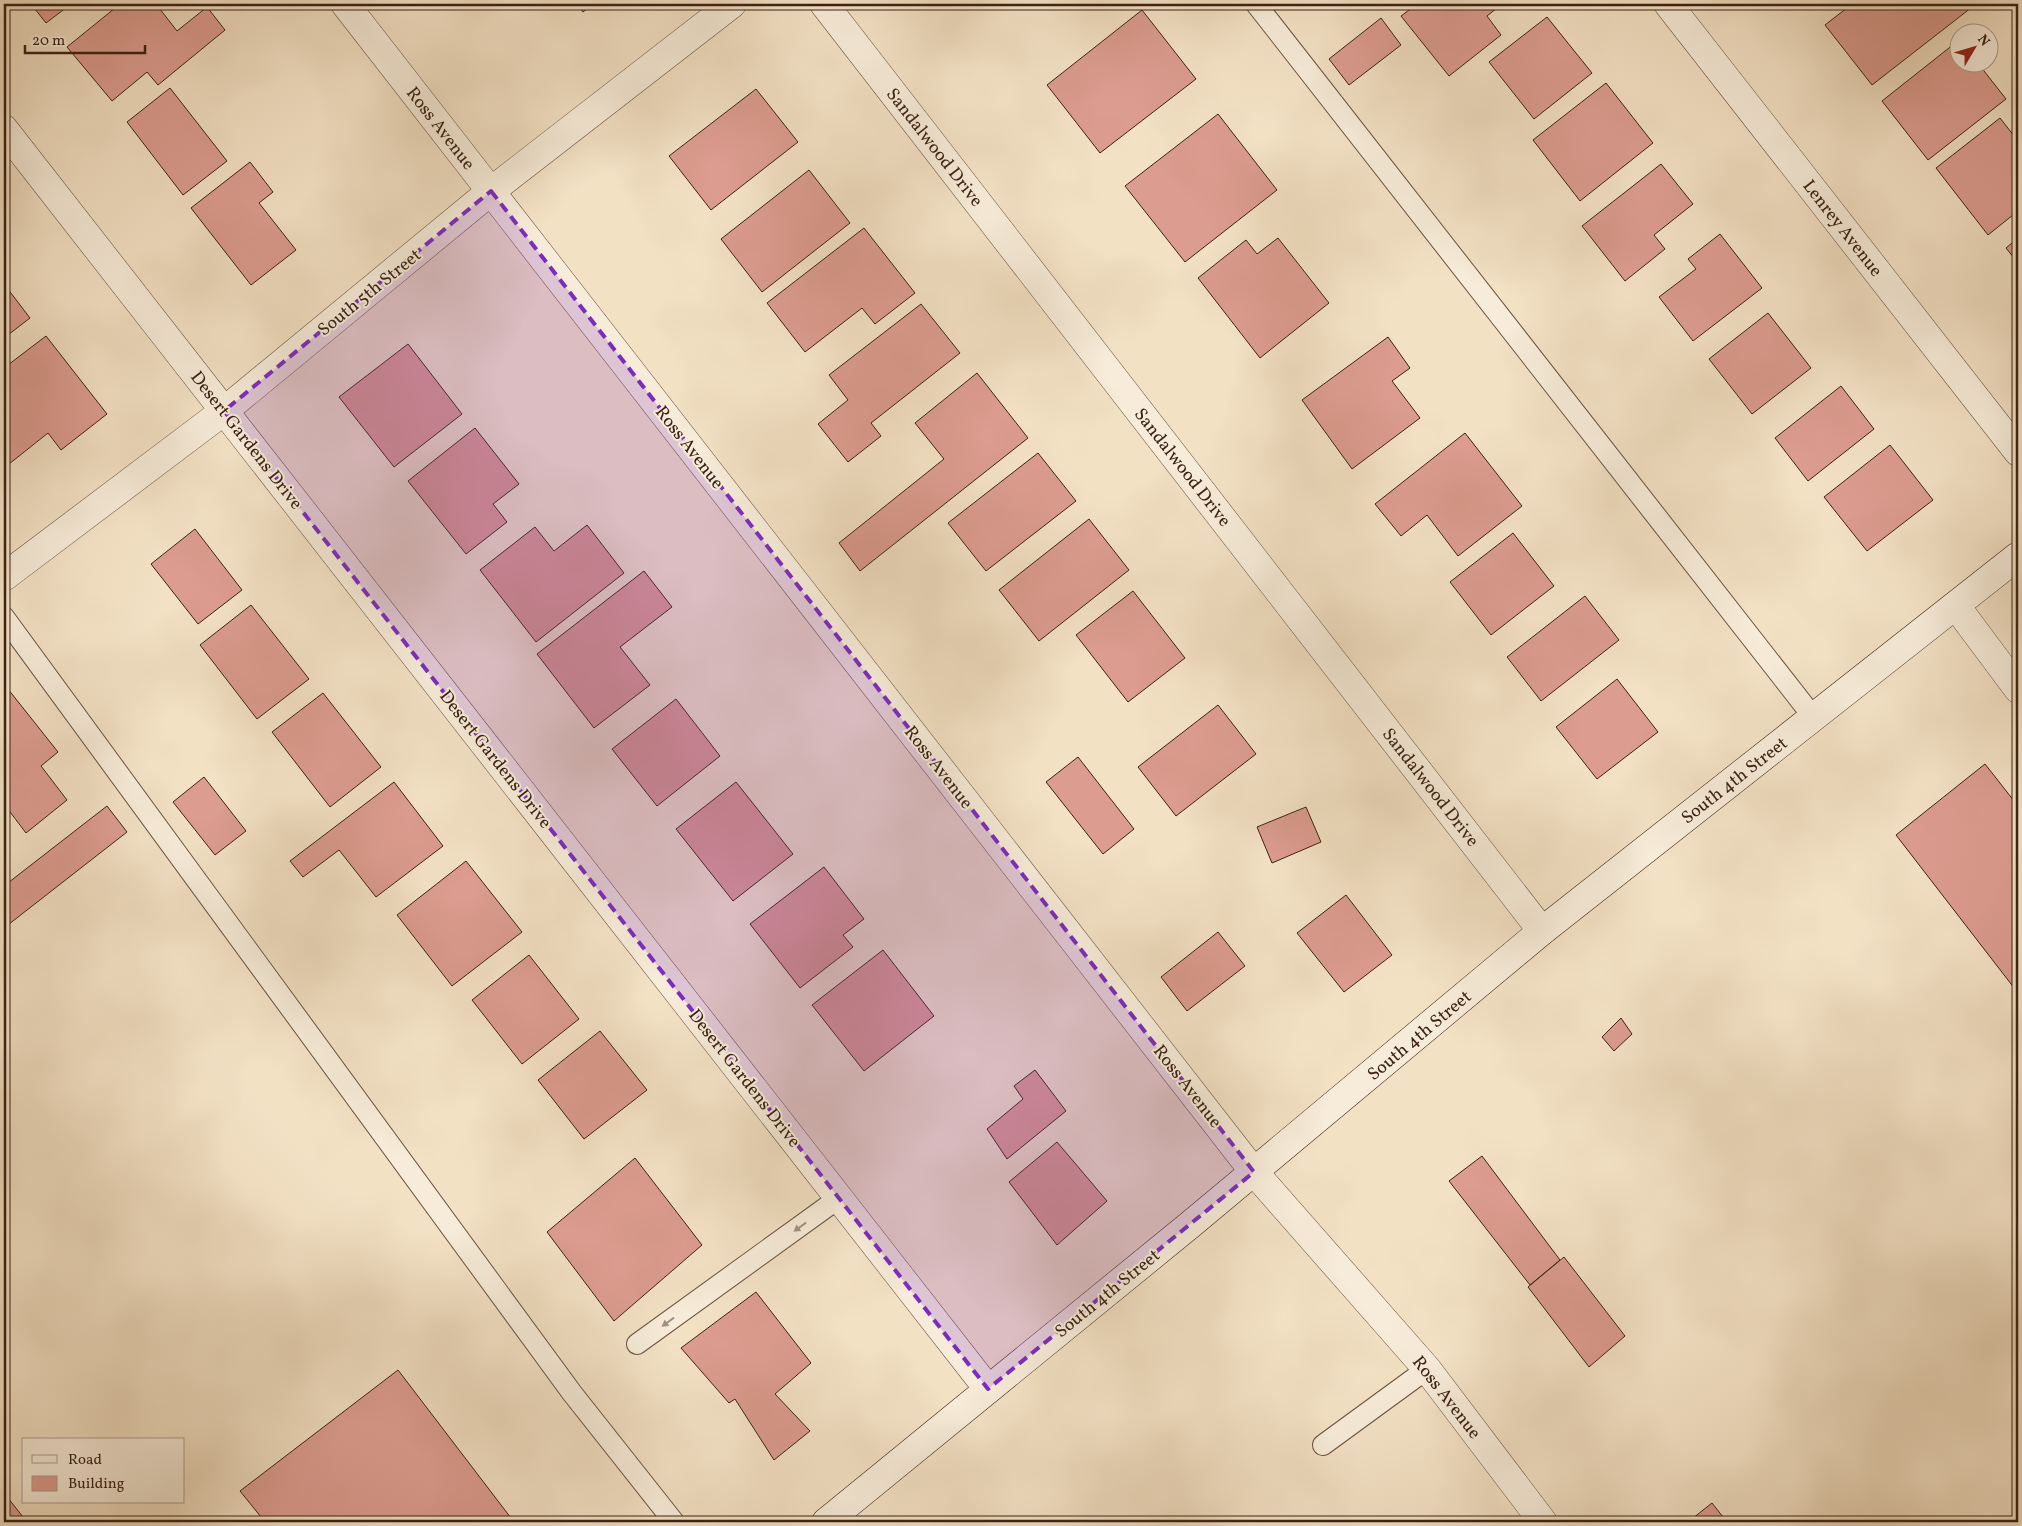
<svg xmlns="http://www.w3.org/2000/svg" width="2022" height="1526" font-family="Vollkorn,serif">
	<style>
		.building { fill: #dc9c8f; stroke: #3b2215 }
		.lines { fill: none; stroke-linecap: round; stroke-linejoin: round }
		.service-casing { stroke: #695241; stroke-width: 22 }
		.minor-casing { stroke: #695241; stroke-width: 29 }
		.tertiary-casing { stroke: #695241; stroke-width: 29 }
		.secondary-casing { stroke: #3b2215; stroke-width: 29 }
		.service { stroke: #f7ecd9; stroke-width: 20 }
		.minor { stroke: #f7ecd9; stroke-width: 28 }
		.tertiary { stroke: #f7ecd9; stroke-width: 28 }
		.secondary { stroke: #f7ecd9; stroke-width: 28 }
		.oneway { fill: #a29181 }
		.marked { fill: #7b2cbf; fill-opacity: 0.2; stroke: #7b2cbf; stroke-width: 4; stroke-dasharray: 10 6; stroke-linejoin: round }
		.labels { text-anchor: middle; stroke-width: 4; stroke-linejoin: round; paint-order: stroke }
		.street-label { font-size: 18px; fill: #3b2215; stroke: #f7ecd9 }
	</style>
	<rect width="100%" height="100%" fill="#f3e1c4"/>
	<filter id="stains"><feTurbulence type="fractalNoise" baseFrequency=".004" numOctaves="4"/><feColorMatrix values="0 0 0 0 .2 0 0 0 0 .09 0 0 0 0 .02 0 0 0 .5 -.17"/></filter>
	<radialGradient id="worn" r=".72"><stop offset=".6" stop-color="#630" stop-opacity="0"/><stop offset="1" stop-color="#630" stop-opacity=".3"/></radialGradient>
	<path class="building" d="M31 4H71L46 23Z
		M120 4H156L177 31 207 7 225 30 158 85 147 72 112 101 67 47Z
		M577 4H593L583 12Z
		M1417 4H1502L1487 16 1501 35 1449 76 1401 16Z
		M1805 4H1818L1810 10Z
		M1852 4H1976L1872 85 1825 25Z
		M1142 10 1196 79 1100 153 1047 85Z
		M1547 17 1592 73 1534 119 1489 62Z
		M1381 18 1401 45 1349 85 1329 59Z
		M1959 40 1960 62H1977L2006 99 1928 160 1882 101Z
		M1606 83 1653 143 1580 201 1533 140Z
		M170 88 227 161 183 195 127 122Z
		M756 89 798 142 711 210 669 156Z
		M1218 114 1277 190 1185 262 1125 186Z
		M2000 118 2018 141V211L1988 235 1936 168Z
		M250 162 273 192 259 203 296 250 251 285 191 208Z
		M1661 164 1693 204 1654 235 1665 249 1625 281 1582 226Z
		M809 170 850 223 762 292 721 239Z
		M864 228 915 293 875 324 862 308 805 352 767 303Z
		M1720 234 1762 288 1693 341 1659 297 1696 269 1688 259Z
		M1278 238 1329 303 1260 358 1198 278 1246 240 1257 254Z
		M2018 238V263L2006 248Z
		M4 284 30 318 4 338Z
		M921 304 960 353 871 423 881 436 848 462 818 424 848 400 829 375Z
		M1768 313 1811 368 1752 414 1709 359Z
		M46 336 107 414 61 450 48 433 4 468V368Z
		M1388 337 1410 368 1392 381 1420 418 1352 469 1302 400Z
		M408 344 462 414 394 467 339 397Z
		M977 373 1028 438 860 571 839 543 944 459 915 423Z
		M1841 386 1874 429 1808 481 1775 438Z
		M475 428 519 484 493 504 507 522 466 554 408 481Z
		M1465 433 1522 506 1458 556 1427 515 1401 536 1375 504Z
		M1890 445 1933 500 1867 551 1824 497Z
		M1038 453 1076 501 986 571 948 523Z
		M1089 519 1129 570 1039 641 999 590Z
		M587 525 624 573 536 642 480 570 535 527 554 551Z
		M195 529 242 590 198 624 151 564Z
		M1513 533 1554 586 1491 635 1450 582Z
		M644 571 672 607 620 647 650 685 594 728 537 654Z
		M1133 591 1185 658 1128 702 1076 635Z
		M1585 596 1619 640 1541 701 1507 657Z
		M251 605 309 679 257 719 200 645Z
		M1617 679 1658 732 1597 779 1556 727Z
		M4 684 58 752 41 766 67 800 26 833 4 804Z
		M323 693 381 767 330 807 272 732Z
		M676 699 720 756 657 806 612 749Z
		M1218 705 1256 754 1176 816 1138 767Z
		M1078 757 1134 829 1103 854 1046 782Z
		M1985 764 2018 806V993L1896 835Z
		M204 777 246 831 215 855 173 802Z
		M394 782 443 846 376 897 339 850 303 877 290 861Z
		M736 782 793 854 733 901 676 829Z
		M107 806 127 832 4 928V886Z
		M1306 807 1321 842 1272 863 1257 827Z
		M466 861 522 932 452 986 397 915Z
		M824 867 864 919 843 935 853 947 800 988 750 924Z
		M1346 895 1392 955 1344 992 1297 933Z
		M1218 932 1245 966 1187 1011 1161 977Z
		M883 950 934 1016 864 1071 812 1005Z
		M529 955 579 1019 522 1064 472 1000Z
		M1621 1018 1632 1034 1614 1051 1602 1037Z
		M600 1031 647 1090 584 1139 538 1080Z
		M1035 1070 1066 1111 1007 1159 987 1129 1023 1099 1014 1086Z
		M1057 1142 1107 1201 1057 1245 1009 1182Z
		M1482 1156 1560 1260 1530 1285 1449 1181Z
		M635 1158 702 1245 614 1321 547 1232Z
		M1564 1257 1625 1336 1589 1367 1528 1287Z
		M756 1292 811 1363 775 1394 810 1431 774 1460 735 1399 729 1403 681 1348Z
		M398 1370 514 1522H265L240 1491Z
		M4 1493 27 1522H4Z
		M1712 1503 1727 1522H1688Z"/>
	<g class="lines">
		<g class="service-casing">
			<path id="service" d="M1256 4 1814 718
				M4 617 572 1393 674 1522
				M637 1344 839 1198
				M1323 1445 1427 1369"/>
		</g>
		<g class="minor-casing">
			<path id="minor" d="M824 4 1542 931
				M1668 4 2018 452
				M4 129 988 1389
				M4 577 224 411 491 191 732 4
				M1956 606 2018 689"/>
		</g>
		<g class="tertiary-casing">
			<path id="tertiary" d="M345 4 1254 1172 1427 1369 1543 1522"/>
		</g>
		<g class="secondary-casing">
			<path id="secondary" d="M826 1522 1191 1224 1542 931 2018 556"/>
		</g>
		<use href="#service" class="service"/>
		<use href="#minor" class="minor"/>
		<use href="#tertiary" class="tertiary"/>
		<use href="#secondary" class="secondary"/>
	</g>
	<defs><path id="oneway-solid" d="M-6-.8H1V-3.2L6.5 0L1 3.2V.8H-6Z" transform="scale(1.25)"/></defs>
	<g class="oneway">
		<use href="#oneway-solid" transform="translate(800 1227) rotate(144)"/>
		<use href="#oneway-solid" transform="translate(668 1322) rotate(144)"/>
	</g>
	<path class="marked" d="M491 191 1254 1172 988 1389 224 411Z"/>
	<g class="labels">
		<g class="street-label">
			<text transform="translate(441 128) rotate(52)" y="6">Ross Avenue</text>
			<text transform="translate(935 147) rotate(52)" y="6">Sandalwood Drive</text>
			<text transform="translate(1843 228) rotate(52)" y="6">Lenrey Avenue</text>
			<text transform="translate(369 292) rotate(-39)" y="6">South 5th Street</text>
			<text transform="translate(247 440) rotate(52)" y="6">Desert Gardens Drive</text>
			<text transform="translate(690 447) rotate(52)" y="6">Ross Avenue</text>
			<text transform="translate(1183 467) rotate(52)" y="6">Sandalwood Drive</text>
			<text transform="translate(496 759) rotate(52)" y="6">Desert Gardens Drive</text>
			<text transform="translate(939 767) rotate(52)" y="6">Ross Avenue</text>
			<text transform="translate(1734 780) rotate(-38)" y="6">South 4th Street</text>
			<text transform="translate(1431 787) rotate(52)" y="6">Sandalwood Drive</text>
			<text transform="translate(1419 1035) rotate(-40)" y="6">South 4th Street</text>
			<text transform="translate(745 1078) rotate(52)" y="6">Desert Gardens Drive</text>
			<text transform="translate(1188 1086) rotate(52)" y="6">Ross Avenue</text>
			<text transform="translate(1107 1293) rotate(-39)" y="6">South 4th Street</text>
			<text transform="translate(1447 1397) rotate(52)" y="6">Ross Avenue</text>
		</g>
	</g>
	<rect width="2022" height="1526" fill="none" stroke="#f3e1c4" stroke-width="20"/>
	<rect x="5" y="5" width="2012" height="1516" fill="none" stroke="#3b2215" stroke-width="2.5"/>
	<rect x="10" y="10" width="2002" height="1506" fill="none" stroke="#3b2215"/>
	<rect x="22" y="1438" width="162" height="65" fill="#f7ecd9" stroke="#ac9b8b"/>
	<rect x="32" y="1455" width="25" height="8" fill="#f7ecd9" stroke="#ac9b8b"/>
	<text x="68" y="1464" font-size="15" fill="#3b2215">Road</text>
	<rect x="32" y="1476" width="25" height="15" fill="#dc9c8f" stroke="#ac9b8b"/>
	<text x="68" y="1488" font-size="15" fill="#3b2215">Building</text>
	<g transform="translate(1974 48) rotate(52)"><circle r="24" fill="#f7ecd9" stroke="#ac9b8b"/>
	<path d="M0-4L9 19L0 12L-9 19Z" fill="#8f2418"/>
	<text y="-8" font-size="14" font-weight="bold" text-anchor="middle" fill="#3b2215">N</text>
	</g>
	<path d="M25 45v8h120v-8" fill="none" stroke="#3b2215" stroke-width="2.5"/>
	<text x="32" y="45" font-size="15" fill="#3b2215" stroke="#f7ecd9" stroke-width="4" paint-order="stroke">20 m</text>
	<rect width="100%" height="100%" filter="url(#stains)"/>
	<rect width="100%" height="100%" fill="url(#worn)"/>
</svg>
